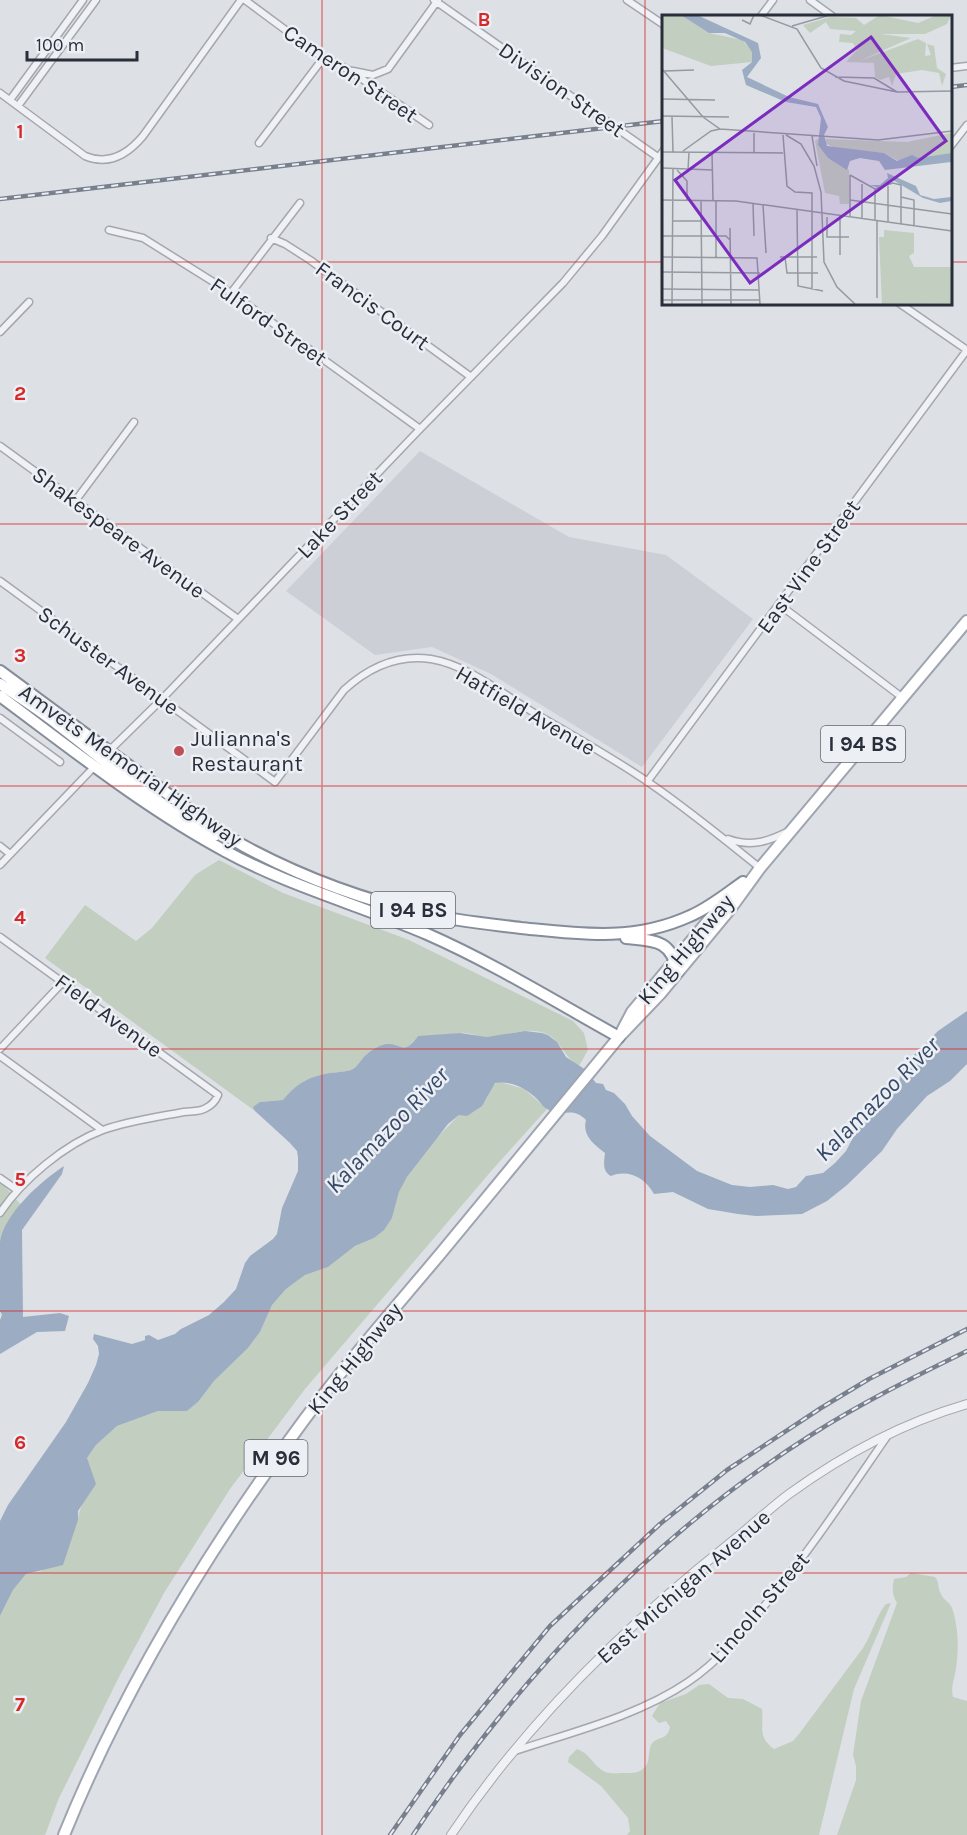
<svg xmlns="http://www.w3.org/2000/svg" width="967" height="1835" font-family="Karla,sans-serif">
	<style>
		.built { fill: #cccfd6 }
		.green { fill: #c2cebf }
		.water { fill: #9cacc2 }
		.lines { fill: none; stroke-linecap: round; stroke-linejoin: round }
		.minor-casing { stroke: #a3a7ae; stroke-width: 9 }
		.tertiary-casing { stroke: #a3a7ae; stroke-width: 10 }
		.primary-casing { stroke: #9ea4b0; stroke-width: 14 }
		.trunk-casing { stroke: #868d9a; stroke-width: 14 }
		.minor { stroke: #eff1f4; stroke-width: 6 }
		.tertiary { stroke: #eff1f4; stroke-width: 8 }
		.primary { stroke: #fff; stroke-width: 10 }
		.trunk { stroke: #fff; stroke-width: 10 }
		.rail-casing { stroke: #787f8d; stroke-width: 4.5 }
		.rail { stroke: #eceff3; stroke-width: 2; stroke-dasharray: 7; stroke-linecap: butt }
		.grid { fill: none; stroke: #d62828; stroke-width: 1.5; stroke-opacity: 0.55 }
		.poi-dot { fill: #bf4e57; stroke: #eceff3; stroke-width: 2 }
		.labels { text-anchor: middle; stroke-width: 5; stroke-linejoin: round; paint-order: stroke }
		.shield { fill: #eceff3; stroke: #636872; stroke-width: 1.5 }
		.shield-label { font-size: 21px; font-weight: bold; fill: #282e3a }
		.street-label { font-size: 22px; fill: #282e3a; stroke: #eceff3 }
		.poi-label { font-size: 22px; fill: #282e3a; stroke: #eceff3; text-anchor: start }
		.water-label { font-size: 24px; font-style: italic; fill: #374a6a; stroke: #eceff3 }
		.inset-road { fill: none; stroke: #9599a1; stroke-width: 1.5 }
		.view { fill: #7b2cbf; fill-opacity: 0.15; stroke: #7b2cbf; stroke-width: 3 }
		.inset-edge { fill: none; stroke: #282e3a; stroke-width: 3 }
		.grid-label { font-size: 20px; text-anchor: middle; font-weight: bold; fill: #d62828; stroke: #eceff3; stroke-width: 5; stroke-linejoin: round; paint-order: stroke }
	</style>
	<rect width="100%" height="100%" fill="#dde0e5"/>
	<path class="built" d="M420 451 569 537 666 555 753 619 642 767 491 674 432 647 375 655 286 591Z"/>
	<path class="green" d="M219 860 283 893 409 940 573 1021 584 1033 588 1050 579 1066C565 1058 560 1040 547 1034 527 1025 506 1037 487 1037 478 1037 469 1032 460 1033 446 1034 433 1036 418 1036 400 1060 400 1038 382 1045 377 1047 370 1051 366 1055 361 1059 359 1065 353 1069 347 1072 338 1072 330 1073 308 1077 297 1083 283 1100L260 1102 254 1107 255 1111 45 958 85 905 136 941 152 928 195 875Z
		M500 1082 524 1089 547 1109 493 1169 305 1389 230 1489 164 1593 120 1675 59 1798 45 1835H0V1616L13 1590 26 1574 42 1571 78 1520C79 1505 90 1493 92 1477 93 1472 88 1464 87 1458L96 1445 117 1426 158 1411H187L198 1402 214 1381 248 1348 260 1332 272 1305 286 1289 305 1275 328 1267 355 1246 374 1238 392 1218 399 1192 407 1177 436 1139 459 1115 487 1098 492 1085Z
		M0 1181 22 1206 0 1246Z
		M911 1573 935 1577C940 1583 937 1587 941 1594 943 1600 950 1602 952 1608 959 1628 959 1653 955 1674 953 1683 951 1687 953 1697L967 1701V1835H837L856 1780V1766L853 1755 861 1701 897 1603C892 1595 892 1589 894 1579L906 1577Z
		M891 1603 854 1689 819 1835H627L630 1831 628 1818 601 1786 568 1762 569 1757 577 1749C590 1753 593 1766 605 1772 610 1774 618 1773 623 1773 632 1773 639 1774 645 1767 650 1762 648 1752 651 1745 657 1735 667 1742 670 1727L666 1721 659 1723 652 1716 660 1703 686 1694 699 1685 709 1684 728 1698 743 1699 762 1709C764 1728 757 1736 774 1749L793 1741 799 1734 863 1648C872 1634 876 1616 886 1604Z"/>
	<path class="water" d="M967 1011V1064L950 1081 927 1096 897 1129 882 1151 847 1185 827 1201 802 1214 756 1216 738 1214 708 1209 673 1192 654 1194C645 1178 629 1169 611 1176 602 1171 604 1162 605 1153 593 1144 582 1135 586 1120 571 1105 564 1119 547 1109 543 1107 541 1103 537 1099 527 1089 510 1080 495 1083L482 1106 467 1116 459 1115 448 1124 407 1177 399 1192 392 1218 384 1230 374 1238 355 1246 328 1267 305 1275 286 1289 272 1305 260 1332 248 1348 214 1381 198 1402 187 1411H158L117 1426 96 1445 87 1458 96 1484 78 1511V1520L63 1565 26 1574 13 1590 0 1616V1521L8 1505 66 1422 88 1383 96 1365 99 1354 98 1346 93 1339 94 1334 132 1344 145 1340V1336L149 1335 158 1340 175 1334 181 1329 209 1315 224 1302 236 1289 245 1263 250 1256 273 1239 277 1234 282 1208 298 1171V1157L297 1151 290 1143 255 1111 253 1107 260 1102 283 1100C297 1083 308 1077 330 1073 338 1072 347 1072 353 1069 359 1065 361 1059 366 1055 370 1051 377 1047 382 1045 400 1039 402 1059 418 1036L460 1033 487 1037 525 1031 542 1033 548 1035 557 1042 566 1057 586 1070 596 1083 603 1084 606 1090 614 1093 625 1104 632 1116 650 1136 697 1171 732 1185 750 1187 773 1185 788 1189 796 1187 806 1176 823 1173 835 1163 846 1151 858 1128 888 1104 899 1082 902 1067 938 1031Z
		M64 1166 62 1174 22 1230 23 1317 60 1313 69 1316 65 1331 37 1332 0 1354V1320L2 1315 0 1311C0 1289 0 1264 0 1242 4 1214 41 1181 64 1166Z"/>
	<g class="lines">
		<g class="minor-casing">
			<path id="minor" d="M245 0 318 54 349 70 429 125
				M434 0 659 158
				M627 0 664 25
				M810 0 832 16
				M761 16 773 0
				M950 68 967 66
				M353 71 373 75 388 69 438 0
				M0 93 85 156C109 166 128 154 143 136L241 0
				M10 100 83 0
				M18 106 96 0
				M259 143 324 57
				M950 147 967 125
				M109 230 143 238 231 293 420 429
				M271 238 285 244 310 260 471 377
				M231 293 300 203
				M899 303 967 350
				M0 332 29 302
				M0 446 238 619
				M76 500 134 422
				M0 581 275 782 344 690C368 668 397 654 431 659 467 665 500 692 531 711 570 734 610 756 648 782 686 808 723 838 760 868
				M780 605 903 698
				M0 718 60 762
				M107 753 162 699 420 429 563 283 602 236 664 150
				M647 782 967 350
				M728 839C750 847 767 842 787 832
				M0 846 10 854
				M0 865 96 765
				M0 937 218 1095C216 1100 212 1105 206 1108 200 1112 191 1111 184 1112 157 1117 128 1121 103 1130 65 1144 22 1180 0 1213
				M0 1049 63 982
				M0 1056 102 1130
				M0 1178 17 1190
				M515 1751C572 1732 638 1716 688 1682 719 1661 742 1633 765 1605 810 1551 848 1493 888 1435"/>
		</g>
		<g class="tertiary-casing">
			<path id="tertiary" d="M451 1835C526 1723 624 1627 730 1543 750 1527 769 1509 789 1494 844 1454 902 1423 967 1404"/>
		</g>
		<g class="primary-casing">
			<path id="primary" d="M622 1031 632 1012 733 891
				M64 1835C124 1687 209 1548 304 1420 347 1362 395 1308 441 1253 501 1181 560 1109 619 1037L660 994 731 908 760 868 967 621"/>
		</g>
		<g class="trunk-casing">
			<path id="trunk" d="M0 671C50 708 100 745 150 781 181 803 211 828 244 846 300 876 364 900 426 914 457 921 489 924 521 928 580 934 633 942 690 916 709 908 726 894 743 882
				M0 684C19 697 39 710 57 724 108 763 157 807 216 835
				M0 696C73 750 145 808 225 851 289 886 360 905 427 934 493 963 556 1002 619 1037
				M626 938C655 941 670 939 678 971"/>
		</g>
		<use href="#minor" class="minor"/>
		<use href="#tertiary" class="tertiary"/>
		<use href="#primary" class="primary"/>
		<use href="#trunk" class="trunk"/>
		<g class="rail-casing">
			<path id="rail" d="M950 87 967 85
				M0 199 664 121
				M390 1835 460 1735 550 1626 660 1524 727 1470 821 1408 869 1379 967 1329
				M413 1835C517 1678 651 1537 811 1435 861 1403 914 1377 967 1351"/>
		</g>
		<use href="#rail" class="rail"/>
	</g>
	<path class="grid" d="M322 0V1835M645 0V1835M0 262H664M950 262H967M0 524H967M0 786H967M0 1049H967M0 1311H967M0 1573H967"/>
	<circle class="poi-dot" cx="179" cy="751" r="6"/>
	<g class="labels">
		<g class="shield">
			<rect x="821" y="726" width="84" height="36" rx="4.5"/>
			<rect x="371" y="892" width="84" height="36" rx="4.5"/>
			<rect x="244.5" y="1440" width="63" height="36" rx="4.5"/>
		</g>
		<g class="shield-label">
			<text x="863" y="751">I 94 BS</text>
			<text x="413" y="917">I 94 BS</text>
			<text x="276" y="1465">M 96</text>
		</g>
		<g class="street-label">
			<text transform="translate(351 73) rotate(34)" y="8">Cameron Street</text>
			<text transform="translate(562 89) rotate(35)" y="8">Division Street</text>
			<text transform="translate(373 305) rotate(36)" y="8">Francis Court</text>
			<text transform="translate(269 321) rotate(35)" y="8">Fulford Street</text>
			<text transform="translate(339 514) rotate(-46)" y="8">Lake Street</text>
			<text transform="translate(119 532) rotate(36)" y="8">Shakespeare Avenue</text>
			<text transform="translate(808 566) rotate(-54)" y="8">East Vine Street</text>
			<text transform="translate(109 660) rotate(36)" y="8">Schuster Avenue</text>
			<text transform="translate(526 710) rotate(30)" y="8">Hatfield Avenue</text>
			<text transform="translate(131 765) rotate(35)" y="8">Amvets Memorial Highway</text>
			<text transform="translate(685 949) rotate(-50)" y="8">King Highway</text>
			<text transform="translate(109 1015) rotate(36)" y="8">Field Avenue</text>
			<text transform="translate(354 1358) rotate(-51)" y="8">King Highway</text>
			<text transform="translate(683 1586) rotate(-41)" y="8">East Michigan Avenue</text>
			<text transform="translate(759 1607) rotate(-49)" y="8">Lincoln Street</text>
		</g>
		<g class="poi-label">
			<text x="191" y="746">Julianna's<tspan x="191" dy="25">Restaurant</tspan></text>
		</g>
		<g class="water-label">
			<text transform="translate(877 1099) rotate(-45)" y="8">Kalamazoo River</text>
			<text transform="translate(387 1130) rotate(-46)" y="8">Kalamazoo River</text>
		</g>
	</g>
	<g transform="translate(662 15)">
		<rect width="290" height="290" fill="#dde0e5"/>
		<path d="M0 0 22 1 47 18 80 25 90 36V47L49 51 0 33ZM218 0 256 8 275 0H289L285 9 263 19H219L249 23 197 46 256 24 264 28 263 41 269 40 265 29 272 31 275 53 284 59 280 71 277 58 260 55 234 59 230 71 227 62 218 65 213 62 212 48 184 47 195 35 191 28 177 27 178 19 189 20 194 16 168 14 164 7 148 18 141 10 168 2 194 3 202 10ZM289 118V138L237 146 222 138 173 133 163 128 164 124 245 127ZM157 123 156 130 166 143 187 155V189H178L177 181 163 178 153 126ZM222 215 252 218V238L247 241 252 252H289V288L220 289 217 222H222Z" fill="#c2cebf"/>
		<path d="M19 0H35L96 28 99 43 85 62 127 82 156 89 166 112 162 120 165 131 222 138 235 146 250 140 256 143 289 138V147L223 155 217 146 198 143 188 146 185 155 166 143 156 130 159 103 154 92 124 87 84 70 80 55 90 47V37L83 27 63 18H47ZM225 158 254 171 258 180 272 184 289 182V186L278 188 261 183 231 165 217 173 208 170H218L226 163Z" fill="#9cacc2"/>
		<path class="inset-road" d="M98 0 135 14 159 53 182 66 235 77 290 76M80 5 88 9 92 0M130 11 168 0M0 54 41 102 58 114 216 125 290 116M2 56 32 55M173 62 212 63 235 77M0 84 53 85M0 101 67 102M10 102 11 137M121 120 125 171 133 177 150 178V274M124 120 139 129 152 151 159 177 162 247 175 272 193 289M150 121 155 151M21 136 49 116 58 114M0 137 121 138M50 138 51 185M92 138V118M0 153 51 155M15 155 25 166V185M26 155 27 137M188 160 213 174 231 168 239 170V209M188 160V202M226 171V207M239 182 252 185V211M0 185 74 186 290 216M39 185 40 289M54 185V242M188 185 290 199M91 188 92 221M101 190 104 238M135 195 136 271 161 276M165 202V222H187M200 204V169M213 205V174M10 206H39M68 213 69 289M0 221H64L68 225M178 240V201M0 242 95 243 98 289M118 242H155M123 242 125 258H156M0 257 98 258M0 274 97 275M215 283V206M0 285H97M10 289 11 153"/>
		<path class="view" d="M209 22 284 126 88 268 13 165Z"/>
		<rect width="290" height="290" class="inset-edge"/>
	</g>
	<g class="grid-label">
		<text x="484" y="26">B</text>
		<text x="20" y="138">1</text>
		<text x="20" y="400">2</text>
		<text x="20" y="662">3</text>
		<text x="20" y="924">4</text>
		<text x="20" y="1186">5</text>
		<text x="20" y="1449">6</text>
		<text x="20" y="1711">7</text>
	</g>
	<path d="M27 51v9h110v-9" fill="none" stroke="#282e3a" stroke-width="3"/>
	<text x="36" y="51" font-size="18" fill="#282e3a" stroke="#eceff3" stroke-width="4.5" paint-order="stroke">100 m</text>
</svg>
